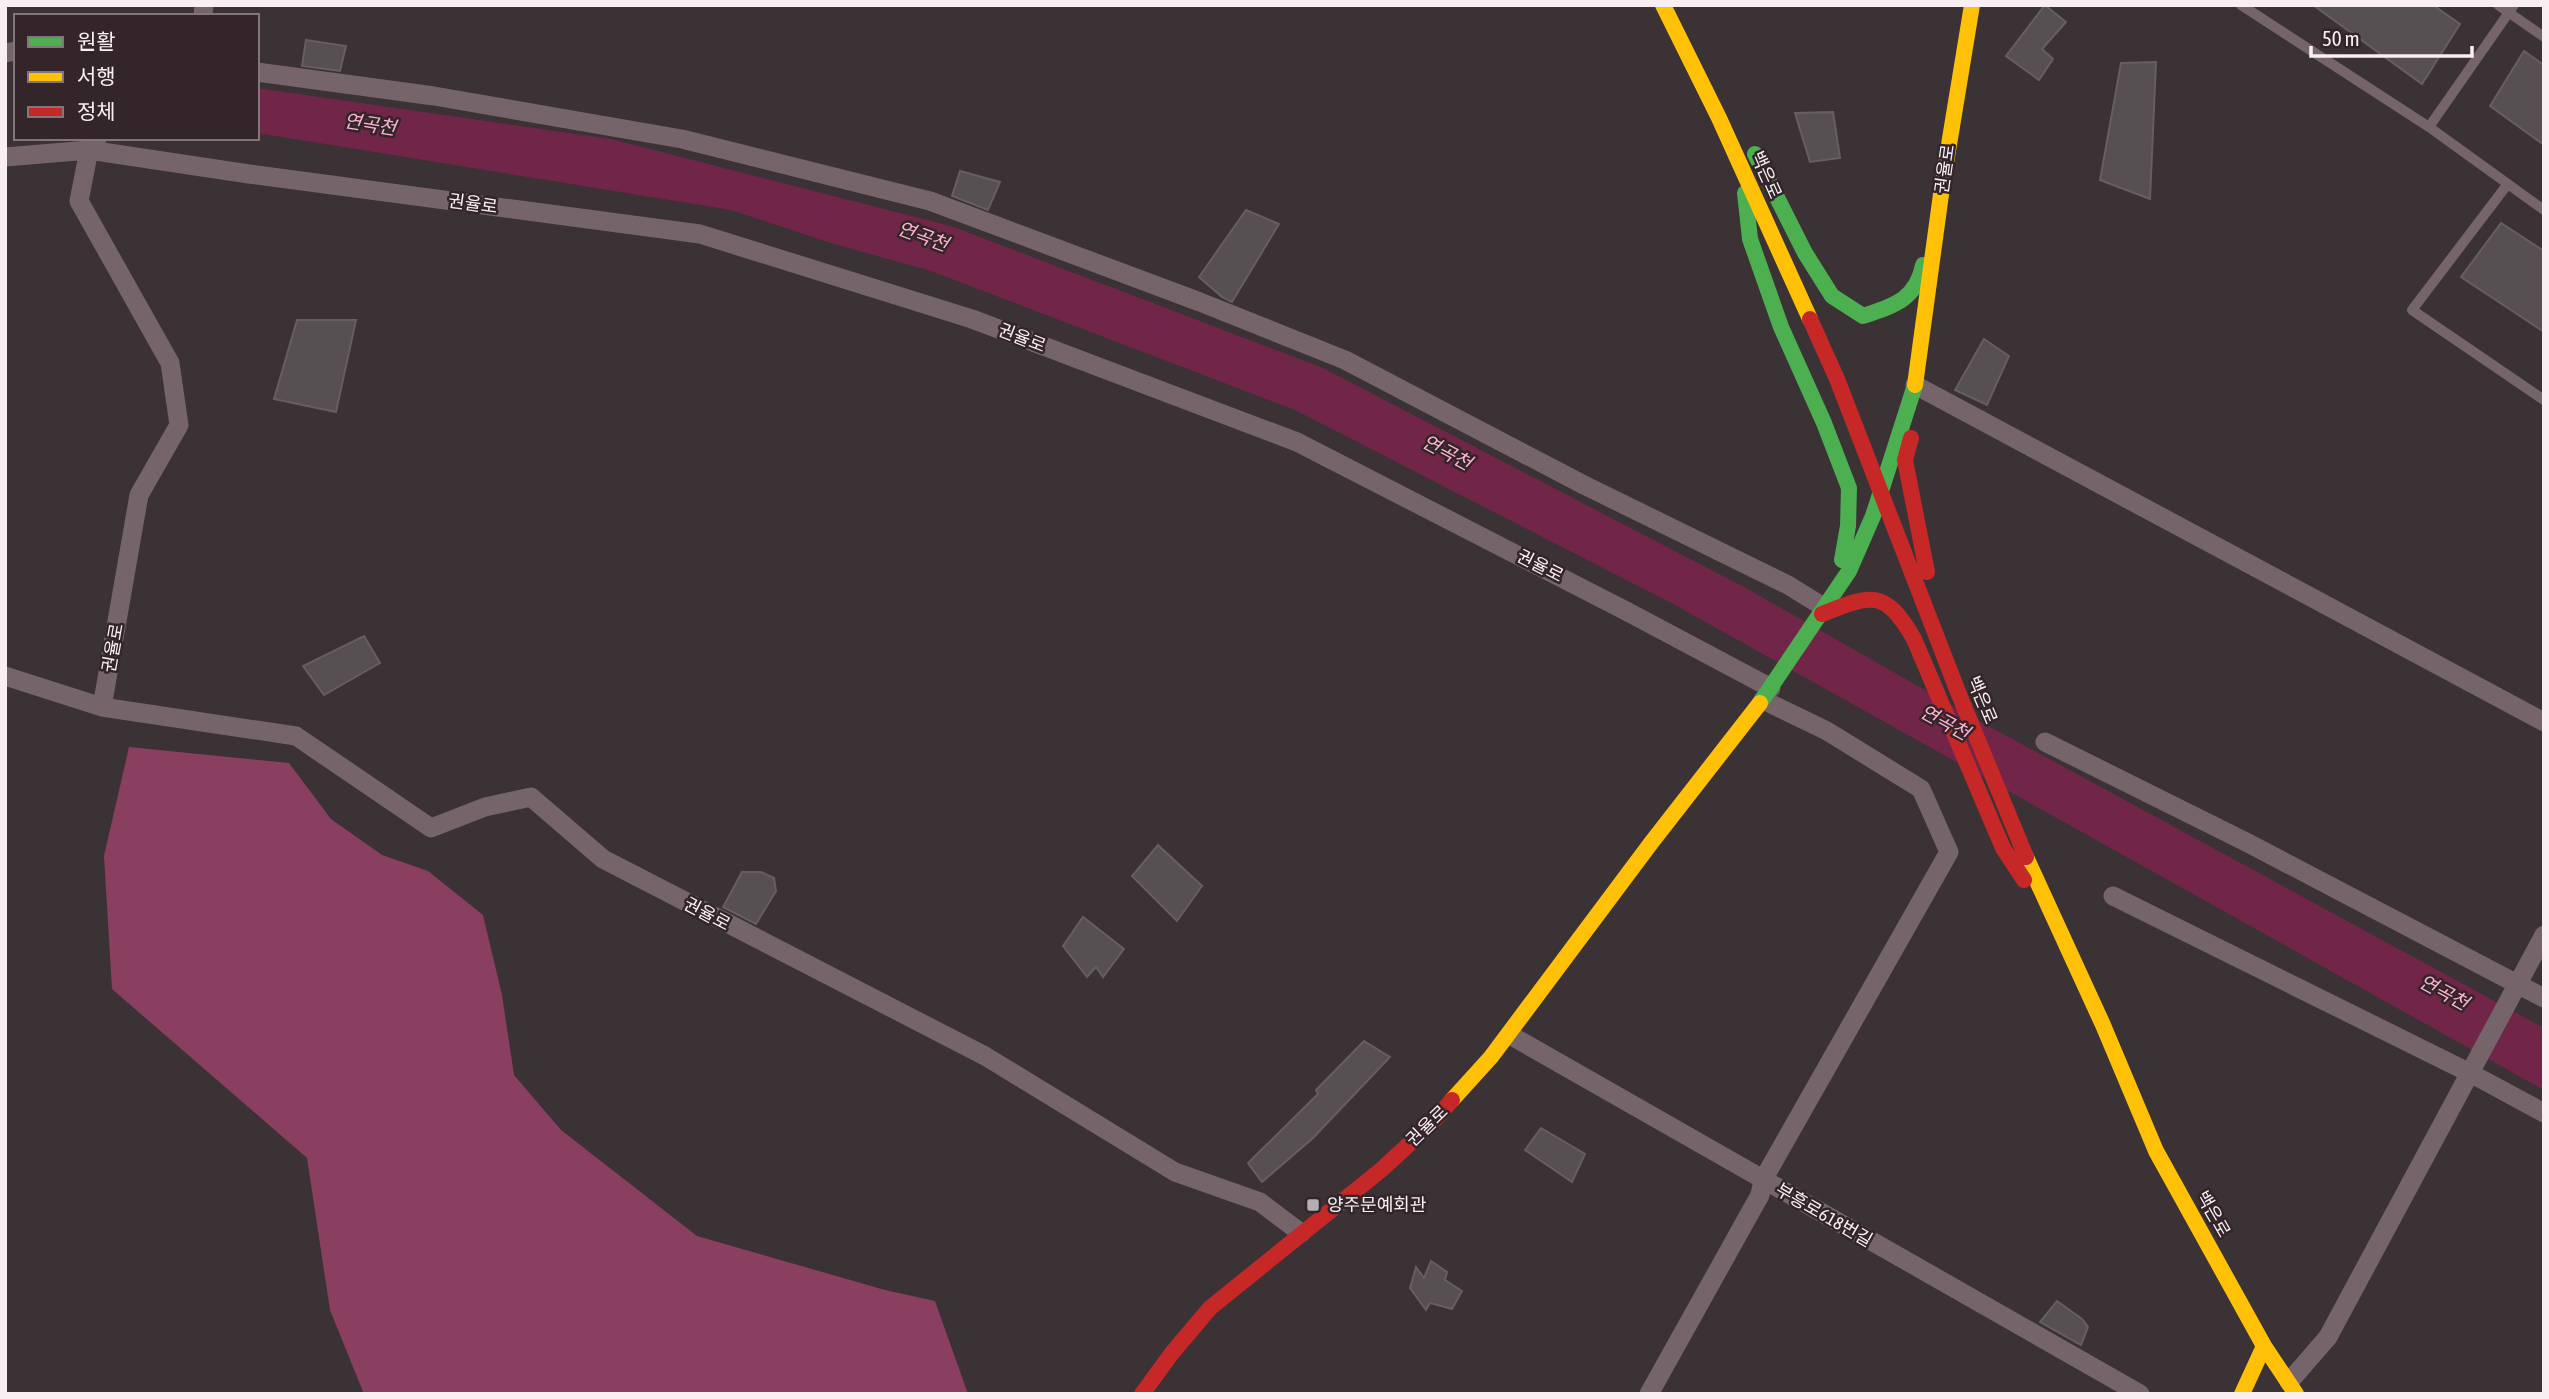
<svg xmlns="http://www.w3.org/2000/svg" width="2549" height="1399" font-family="'Asap Condensed','Noto Sans KR',sans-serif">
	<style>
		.forest { fill: #8a3f60 }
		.water { fill: #712549 }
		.building { fill: #565052; stroke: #655f61; stroke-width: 2 }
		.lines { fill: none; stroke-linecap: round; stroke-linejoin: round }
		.lane { stroke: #76646b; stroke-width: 10 }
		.street { stroke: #76646b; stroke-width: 19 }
		.fast { stroke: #4caf50; stroke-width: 16 }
		.slow { stroke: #ffc107; stroke-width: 16 }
		.jam { stroke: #c62828; stroke-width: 16 }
		.poi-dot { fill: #b6adb0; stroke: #33252a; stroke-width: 2.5 }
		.labels { text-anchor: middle; stroke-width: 5; stroke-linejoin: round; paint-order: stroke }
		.street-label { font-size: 18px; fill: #f9eff3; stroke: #33252a }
		.poi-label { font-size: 18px; fill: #f9eff3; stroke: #33252a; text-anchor: start }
		.water-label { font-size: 19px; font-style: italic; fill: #fdb4d0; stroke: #33252a }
	</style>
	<rect width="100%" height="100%" fill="#3a3235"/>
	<path class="forest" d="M129 747 289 763 331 819 382 855 428 871 483 915 502 995 514 1075 561 1130 697 1236 885 1290 935 1301 968 1394H364L330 1310 307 1158 112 989 104 856Z"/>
	<path class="water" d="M257 88 611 139 951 226 1323 368 1746 588 1974 718 2544 1028V1090L1675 605 1295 410 931 271 834 244 731 210 257 133Z"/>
	<path class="building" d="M2045 5 2066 22 2042 49 2053 59 2039 80 2006 56Z
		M2313 5H2433L2460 24 2422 84Z
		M306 40 346 46 340 71 302 66Z
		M2524 51 2544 65V145L2490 106Z
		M2156 62 2150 199 2100 180 2121 63Z
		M1833 112 1840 158 1810 162 1795 113Z
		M960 171 1000 182 988 210 952 196Z
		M1246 210 1279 224 1232 302 1222 297 1199 277Z
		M2501 223 2544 251V332L2461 277Z
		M297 320H356L336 412 274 399Z
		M1984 339 2009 356 1987 405 1955 390Z
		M364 636 380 663 324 695 303 666Z
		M1158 845 1202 886 1177 921 1132 876Z
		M742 872H761L774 878 776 891 756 924 723 907Z
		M1083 917 1124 949 1103 977 1096 967 1087 977 1063 946Z
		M1364 1041 1390 1057 1313 1138 1262 1182 1248 1163 1318 1094 1316 1090Z
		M1541 1128 1585 1154 1572 1182 1525 1150Z
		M1431 1261 1447 1272 1445 1280 1462 1291 1452 1309 1430 1303 1426 1310 1410 1288 1416 1267 1424 1278Z
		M2057 1301 2082 1319 2088 1327 2081 1345 2040 1322Z"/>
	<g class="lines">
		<path class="lane" d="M2241 5 2429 127 2544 210
			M2498 5 2544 37
			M2429 127 2514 5
			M2507 185 2412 310 2544 400"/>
		<path class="street" d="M203 16 204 5
			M5 53 16 51
			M257 72 434 96 682 139 930 201 1200 302 1345 360 1584 485 1788 585 1825 608
			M97 139 89 150 79 201 170 363 179 425 139 495 102 707
			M5 157 89 150 249 174 700 234 972 319 1297 442 1628 612 1771 688
			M1915 385 2544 722
			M5 676 102 707 296 736 431 828 485 807 531 797 603 859 985 1056 1175 1172 1260 1202 1301 1233
			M2045 742 2248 843 2544 998
			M2113 896 2470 1073 2544 1113
			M1510 1035 2140 1394
			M2289 1382 2328 1337 2544 935
			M1649 1394 1760 1195 1763 1180 1949 852 1921 789 1827 731 1763 700"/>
		<path class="fast" d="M1755 154 1805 253 1832 296 1863 316C1893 306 1916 300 1923 265
			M1745 193 1750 239 1781 327 1824 423 1849 488 1848 526 1842 560
			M1760 703 1849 571 1873 516 1915 385"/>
		<path class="slow" d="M1663 5 1719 118 1810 319
			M1915 385 1942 187 1972 5
			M2026 857 2103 1025 2156 1151 2264 1346 2296 1394
			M1452 1100 1491 1057 1651 843 1760 703
			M2242 1394 2264 1346"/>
		<path class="jam" d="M1810 319 1837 379 1958 692 2026 857
			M1911 438 1905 460 1927 572
			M1822 614C1872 594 1885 589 1914 639L2003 848 2024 880
			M1142 1394 1172 1353 1210 1308 1381 1170 1430 1125 1452 1100"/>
	</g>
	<rect class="poi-dot" x="1306" y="1198" width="14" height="14" rx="3.5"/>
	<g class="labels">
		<g class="street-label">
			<text transform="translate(1945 169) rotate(-82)" y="6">권율로</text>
			<text transform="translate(1766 175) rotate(66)" y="6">백은로</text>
			<text transform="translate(473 204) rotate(8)" y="6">권율로</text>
			<text transform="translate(1022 338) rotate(21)" y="6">권율로</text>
			<text transform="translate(1540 566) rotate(27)" y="6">권율로</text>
			<text transform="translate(113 648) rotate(-80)" y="6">권율로</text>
			<text transform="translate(1982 700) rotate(67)" y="6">백은로</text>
			<text transform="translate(707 914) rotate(28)" y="6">권율로</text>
			<text transform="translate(1427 1126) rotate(-44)" y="6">권율로</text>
			<text transform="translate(2213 1214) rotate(60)" y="6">백은로</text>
			<text transform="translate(1824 1215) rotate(30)" y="6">부흥로618번길</text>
		</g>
		<g class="poi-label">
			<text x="1327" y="1211">양주문예회관</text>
		</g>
		<g class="water-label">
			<text transform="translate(370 124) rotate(9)" y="7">연곡천</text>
			<text transform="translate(923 236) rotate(20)" y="7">연곡천</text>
			<text transform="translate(1447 452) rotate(28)" y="7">연곡천</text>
			<text transform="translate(1945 722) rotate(28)" y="7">연곡천</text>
			<text transform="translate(2444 992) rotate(28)" y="7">연곡천</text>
		</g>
	</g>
	<rect width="2549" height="1399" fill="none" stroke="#f9eff3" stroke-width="14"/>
	<rect x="14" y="14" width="245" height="126" fill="#33252a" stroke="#82767a" stroke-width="2"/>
	<rect x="28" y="37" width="35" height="10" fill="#4caf50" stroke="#82767a" stroke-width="2"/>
	<text x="77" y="49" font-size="21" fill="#f9eff3">원활</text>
	<rect x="28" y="72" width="35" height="10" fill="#ffc107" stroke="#82767a" stroke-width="2"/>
	<text x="77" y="84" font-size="21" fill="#f9eff3">서행</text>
	<rect x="28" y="107" width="35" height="10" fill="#c62828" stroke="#82767a" stroke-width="2"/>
	<text x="77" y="119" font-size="21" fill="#f9eff3">정체</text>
	<path d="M2311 46v10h161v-10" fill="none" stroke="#f9eff3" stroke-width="3.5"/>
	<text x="2322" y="46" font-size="21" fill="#f9eff3" stroke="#33252a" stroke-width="5" paint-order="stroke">50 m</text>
</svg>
